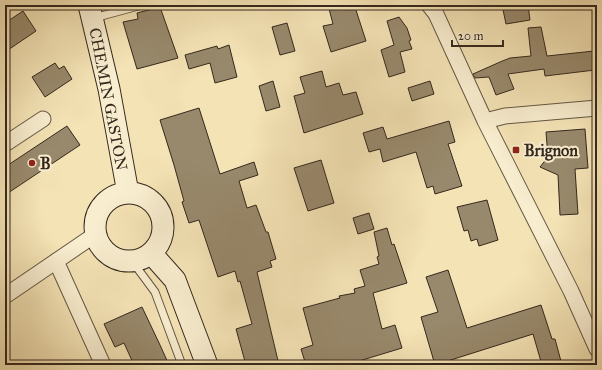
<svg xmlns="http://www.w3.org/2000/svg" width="602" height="370" font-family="'IM FELL Great Primer',serif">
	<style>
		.building { fill: #98896c; stroke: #34281d }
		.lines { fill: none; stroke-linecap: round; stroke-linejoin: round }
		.lane-casing { stroke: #645743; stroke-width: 9 }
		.street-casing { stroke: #645743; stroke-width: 17 }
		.secondary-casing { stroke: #34281d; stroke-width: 23 }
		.lane { stroke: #f8edcf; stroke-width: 7 }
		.street { stroke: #f8edcf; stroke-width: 15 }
		.secondary { stroke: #f8edcf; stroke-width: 21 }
		.poi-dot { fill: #8f2418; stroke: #f8edcf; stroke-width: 1.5 }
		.labels { text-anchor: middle; stroke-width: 4; stroke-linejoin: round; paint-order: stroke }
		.street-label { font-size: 16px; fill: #34281d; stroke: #f8edcf }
		.poi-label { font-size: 16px; font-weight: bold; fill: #34281d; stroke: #f8edcf; text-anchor: start }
	</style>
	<rect width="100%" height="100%" fill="#f4e3b5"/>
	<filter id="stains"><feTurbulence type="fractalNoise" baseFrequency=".005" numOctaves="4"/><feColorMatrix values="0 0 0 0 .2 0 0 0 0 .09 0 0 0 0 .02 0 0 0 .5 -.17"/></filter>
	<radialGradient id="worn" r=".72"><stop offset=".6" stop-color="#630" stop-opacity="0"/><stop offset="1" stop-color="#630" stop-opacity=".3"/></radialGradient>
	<path class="building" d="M328 5H344L345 10 355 7 366 41 331 52 323 26 333 24Z
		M502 5H528L530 20 506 24Z
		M160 7 178 58 137 69 123 22 138 19 137 13Z
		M23 11 36 31 5 52V23Z
		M399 17 407 28 411 40 409 41 412 49 400 52 405 72 389 77 381 50 394 45 387 21Z
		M287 23 295 51 280 55 272 27Z
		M541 27 547 56 594 51 595 70 545 76 544 69 508 74 514 89 496 95 489 77 475 78 473 74 500 62 510 58 531 56 528 28Z
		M229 45 237 77 215 83 210 63 189 69 185 55 217 46 218 49Z
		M55 63 59 69 64 66 72 79 45 97 32 77Z
		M322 71 326 87 339 83 343 95 356 92 363 114 304 133 294 96 305 93 300 77Z
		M273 81 280 107 266 111 259 86Z
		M430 81 434 94 412 101 408 88Z
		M199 108 220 174 254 162 258 175 239 181 247 208 256 205 266 232H268L276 259 270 261 272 267 257 272 279 365H246L236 329 252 324 240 281 238 282 235 271 218 277 199 220 189 223 182 202 184 201 174 165 160 120Z
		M449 121 455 142 448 144 462 186 435 194 433 186 427 188 416 152 383 162 380 149 369 152 363 133 383 127 387 139Z
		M67 126 80 145 5 195V167Z
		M585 129 588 168 575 169 578 214 560 215 558 175 540 167 548 157 546 132Z
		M321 160 334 203 308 211 294 168Z
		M487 200 498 240 479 246 477 239 471 241 468 230 464 231 457 207Z
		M369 213 374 229 358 234 353 218Z
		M387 228 392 245 394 244 407 283 373 293 382 329 395 325 402 348 346 365H306L301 349 313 345 303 308 340 298 339 296 355 293 354 289 365 286 360 270 379 264 377 257 379 256 374 232Z
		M448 270 467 328 541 305 552 339H555L562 365H542L533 334 435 365 421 317 438 312 426 277Z
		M142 307 160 345 169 365H134L124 343 115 347 104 324Z"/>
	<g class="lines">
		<g class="lane-casing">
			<path id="lane" d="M94 18 142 5
				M132 261 155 292 182 365"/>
		</g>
		<g class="street-casing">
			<path id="street" d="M429 5 436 14 485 121 571 291 597 349
				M485 121 505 116 597 108
				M5 144 43 119
				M56 261 103 365
				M5 296 96 234"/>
		</g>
		<g class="secondary-casing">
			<path id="secondary" d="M89 5 109 89 128 193
				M95 227a34 34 0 1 1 68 0a34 34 0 1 1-68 0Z
				M151 253 175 280 207 365"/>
		</g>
		<use href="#lane" class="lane"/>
		<use href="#street" class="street"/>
		<use href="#secondary" class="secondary"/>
	</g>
	<g class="poi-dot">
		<rect x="512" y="146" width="8" height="8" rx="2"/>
		<circle cx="32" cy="163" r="4"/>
	</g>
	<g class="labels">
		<g class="street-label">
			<text transform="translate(109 99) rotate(79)" y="6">CHEMIN GASTON</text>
		</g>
		<g class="poi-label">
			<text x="524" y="156">Brignon</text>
			<text x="40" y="169">B</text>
		</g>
	</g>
	<rect width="602" height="370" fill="none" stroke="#f4e3b5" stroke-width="20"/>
	<rect x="6" y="6" width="590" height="358" fill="none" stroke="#34281d" stroke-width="2"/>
	<rect x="10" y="10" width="582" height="350" fill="none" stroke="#34281d"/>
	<path d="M452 40v6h51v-6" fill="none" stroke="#34281d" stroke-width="2"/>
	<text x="458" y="40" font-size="12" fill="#34281d" stroke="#f8edcf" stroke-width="3" paint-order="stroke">20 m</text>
	<rect width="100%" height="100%" filter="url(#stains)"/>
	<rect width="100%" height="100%" fill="url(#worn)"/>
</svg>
